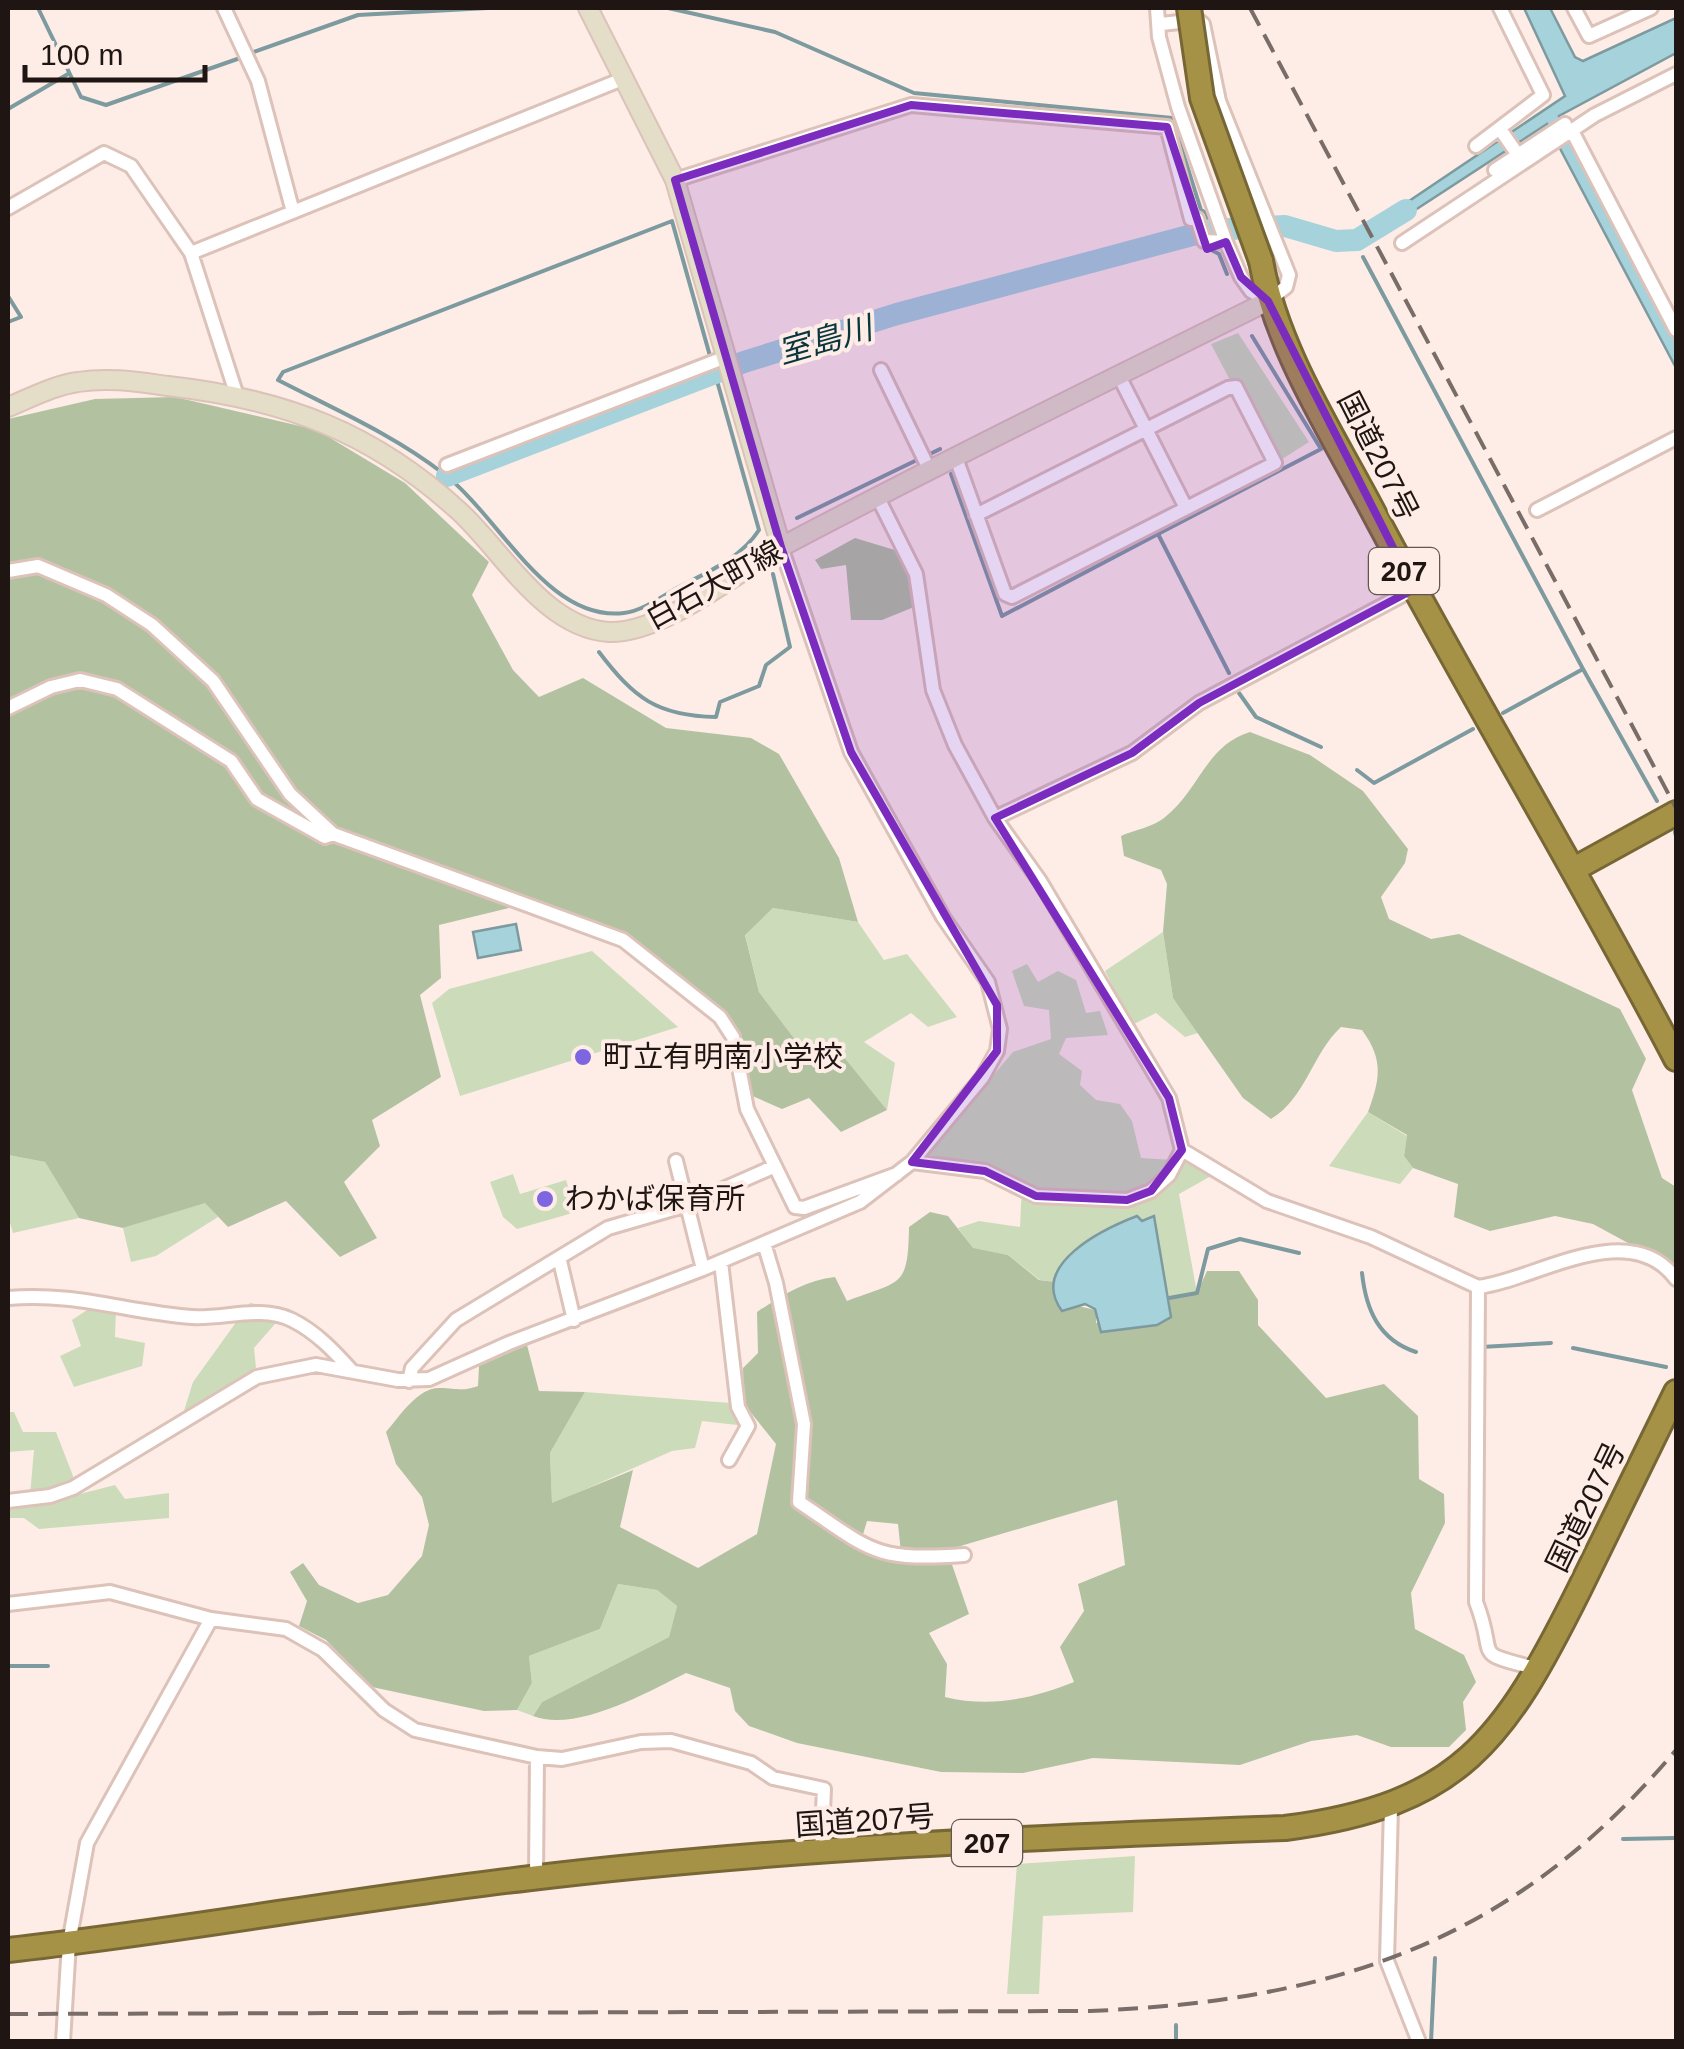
<svg xmlns="http://www.w3.org/2000/svg" width="1684" height="2049" font-family="Helvetica,'Noto Sans JP',sans-serif">
	<style>
		.green { fill: #ccdcba }
		.forest { fill: #b2c2a1; fill-rule: evenodd }
		.water { fill: #a5d2db; stroke: #7d9a9f; stroke-width: 2.5 }
		.lines { fill: none; stroke-linecap: round; stroke-linejoin: round }
		.stream { stroke: #7d9a9f; stroke-width: 4 }
		.river { stroke: #a5d2db; stroke-width: 22 }
		.street-casing { stroke: #dcc2b8; stroke-width: 18 }
		.secondary-casing { stroke: #dcc2b8; stroke-width: 22 }
		.highway-casing { stroke: #776735; stroke-width: 28 }
		.street { stroke: #fff; stroke-width: 12 }
		.secondary { stroke: #e4dec8; stroke-width: 18 }
		.highway { stroke: #a69247; stroke-width: 22 }
		.rail { stroke: #796d69; stroke-width: 4; stroke-dasharray: 20 10; stroke-linecap: butt }
		.highway-bridge-casing { stroke: #776735; stroke-width: 28; stroke-linecap: butt }
		.highway-bridge { stroke: #a69247; stroke-width: 22 }
		.marked { fill: #7b2cbf; fill-opacity: 0.2; stroke: #7b2cbf; stroke-width: 8; stroke-linejoin: round }
		.poi-dot { fill: #7e66e1; stroke: #feede7; stroke-width: 4 }
		.labels { text-anchor: middle; stroke-width: 8; stroke-linejoin: round; paint-order: stroke }
		.shield { fill: #feede7; stroke: #625653; stroke-width: 2.5 }
		.shield-label { font-size: 28px; font-weight: bold; fill: #1f1613 }
		.street-label { font-size: 30px; fill: #1f1613; stroke: #feede7 }
		.poi-label { font-size: 30px; fill: #1f1613; stroke: #feede7; text-anchor: start }
		.water-label { font-size: 32px; font-style: italic; fill: #09363d; stroke: #feede7 }
	</style>
	<rect width="100%" height="100%" fill="#feede7"/>
	<path class="green" d="M1238 333 1309 442 1279 461 1237 379 1231 382 1211 344Z
		M773 908 858 922 884 960 907 954 957 1017 928 1027 911 1013 864 1042 895 1063 887 1110 844 1057 812 1062 759 992 745 934Z
		M1163 932 1173 998 1201 1032 1185 1037 1156 1013 1132 1025 1105 971Z
		M592 951 678 1027 460 1096 432 1003 449 989Z
		M1027 964 1038 982 1058 971 1076 980 1086 1013 1100 1011 1108 1035 1066 1038 1059 1054 1082 1071 1080 1085 1096 1100 1120 1104 1132 1121 1141 1158 1188 1161 1211 1176 1179 1194 1197 1293 1169 1298 1153 1216 1141 1221 1136 1216C1094 1232 1076 1242 1055 1282L1040 1280 1008 1255 973 1249 958 1228 979 1221 1020 1227 1022 1185 989 1166 924 1157 1013 1052 1051 1039 1049 1010 1024 1006 1012 971Z
		M1368 1112 1407 1136 1404 1156 1413 1168 1400 1184 1329 1166Z
		M8 1155 45 1162 79 1218 13 1233 8 1216Z
		M513 1174 520 1194 566 1180 576 1212 517 1229 503 1217 490 1182Z
		M205 1202 218 1217 156 1256 131 1262 123 1228Z
		M250 1303 288 1309 254 1348 256 1368 183 1414 193 1382Z
		M93 1306 116 1310 115 1337 145 1343 142 1366 74 1387 60 1356 81 1346 72 1320Z
		M585 1392 744 1404 737 1425 702 1421 695 1448 672 1451 552 1504 550 1453Z
		M8 1412H14L23 1432H56L80 1494 115 1485 125 1499 169 1493V1518L39 1529 24 1518H8V1497L30 1495 34 1450 8 1452Z
		M618 1584 657 1590 677 1606 669 1637 542 1702 533 1716 517 1710 532 1683 529 1656 600 1629Z
		M1135 1856 1133 1912 1043 1916 1039 1994H1007L1017 1864Z"/>
	<path class="forest" d="M175 397 317 430 405 483 489 562 472 595 513 670 539 697 583 678 666 728 751 738 779 754 839 858 858 922 773 908 745 935 759 992 812 1062 844 1057 887 1110 841 1132 809 1098 782 1109 748 1094 729 1038 715 1021 620 946 517 906 439 925 441 978 420 995 441 1077 372 1120 380 1146 344 1182 377 1238 340 1257 286 1201 228 1227 205 1203 123 1228 79 1218 45 1162 8 1155V419L95 399Z
		M855 538 898 551 911 579 914 607 882 620H851L846 565 821 569 815 560Z
		M1250 732 1310 755 1363 791 1408 849 1405 863 1381 897 1389 919 1431 939 1459 934 1620 1009 1646 1059 1632 1090 1662 1178 1676 1187V1269L1593 1224 1555 1216 1490 1231 1454 1217 1458 1184 1413 1168 1404 1156 1407 1135 1368 1112C1380 1079 1384 1060 1362 1030L1341 1027C1312 1054 1306 1098 1271 1119L1243 1098 1173 998 1163 932 1167 884 1161 870 1124 856 1121 836C1134 830 1153 827 1164 818 1199 791 1206 745 1250 732Z
		M930 1212 948 1216 973 1248 1008 1255 1039 1280 1055 1282V1301L1096 1310V1323L1171 1317 1169 1298 1197 1293 1207 1271H1239L1258 1300V1325L1326 1398 1384 1384 1418 1416 1419 1479 1444 1494 1445 1523 1411 1593 1415 1629 1464 1655 1476 1682 1463 1702 1466 1730 1449 1747H1391L1357 1735 1311 1741 1240 1765 1093 1758 1023 1773 941 1772 797 1743 749 1726 735 1711 730 1688 686 1673C648 1692 576 1733 533 1716L542 1702 669 1637 677 1606 657 1590 618 1584 600 1629 529 1656 532 1683 517 1710 484 1711 372 1687 326 1640 299 1626 307 1601 290 1572 303 1563 319 1585 358 1603 388 1595 422 1556 429 1525 422 1497 396 1464 386 1432C399 1417 418 1387 440 1388 457 1388 461 1392 478 1386L479 1366 527 1345 539 1391 585 1392 550 1453 552 1503 633 1470 620 1527 698 1568 757 1534 776 1444 744 1404 743 1368 758 1353 757 1312C781 1296 806 1280 835 1277L847 1301C901 1280 908 1289 909 1227ZM1117 1500 1125 1565 1078 1584 1084 1611 1060 1647 1074 1682C1031 1699 990 1708 945 1697L947 1664 929 1633 969 1614 947 1550ZM867 1521 898 1524 901 1553 859 1548Z"/>
	<path class="water" d="M1524 8H1550L1575 57 1583 61 1676 18V53L1559 116 1676 340V368L1547 124 1383 231 1378 222 1565 96Z
		M516 924 521 950 478 958 473 932Z
		M1137 1216 1142 1221 1154 1216 1171 1317 1157 1325 1101 1332 1095 1309 1085 1304 1062 1311C1028 1265 1103 1229 1137 1216Z"/>
	<g class="lines">
		<path class="stream" d="M38 8 81 97 106 105 243 57
			M668 8 775 32 914 93 1172 118 1201 210 1206 213 1211 230
			M251 53 358 15 488 8
			M8 109 68 74
			M672 221 759 530C741 558 708 572 679 587 663 596 642 611 624 613 547 622 500 517 444 474 394 435 334 409 278 380L283 372Z
			M1202 245 1219 254 1227 274
			M1363 257 1583 669
			M8 296 21 317 8 322
			M928 455 940 449
			M951 474 1002 616 1158 534 1229 673
			M797 518 919 459
			M1158 534 1321 449 1252 336
			M599 652C634 698 657 716 716 717L720 702 759 686 766 665 790 647 773 574
			M1239 693 1256 717 1321 747
			M1503 713 1583 669 1657 801
			M1357 770 1374 783 1473 729
			M1675 832 1676 836
			M1362 1273C1366 1310 1379 1340 1416 1352
			M1169 1298 1197 1293 1208 1249 1240 1239 1299 1253
			M1481 1347 1551 1343
			M1573 1348 1666 1367
			M8 1666H48
			M1623 1839 1676 1838
			M1176 2025V2042
			M1431 2042 1435 1958"/>
		<path class="river" d="M447 476 744 362 897 314 1211 230 1285 226 1336 241 1357 240 1406 210"/>
		<g class="street-casing">
			<path id="street" d="M224 8 258 81 293 212
				M1157 8 1159 37 1178 107 1226 242 1241 277 1251 291 1268 301 1286 287 1289 275 1219 101 1203 24 1198 20 1161 24
				M1574 8 1589 36 1651 8
				M1500 129 1518 155
				M1572 131 1676 330
				M1476 146 1543 95 1500 8
				M1495 170 1565 124
				M675 180 911 105 1167 127 1191 219H1197L1204 241 1226 242
				M8 208 104 153 131 166 191 253 625 78
				M1402 243 1595 115 1676 74
				M191 253 237 396
				M881 370 930 471
				M1119 376 1186 508
				M956 458 1005 594 1012 597 1275 463 1236 387 1228 388 976 515
				M447 465 726 357
				M878 498 916 574 933 690 955 745 995 818 1040 881 1169 1098 1182 1150 1267 1201 1371 1237 1478 1287C1533 1281 1629 1215 1676 1279
				M1537 510 1676 438
				M8 571 38 566 106 595 152 625 213 681 290 794 333 834
				M8 708 51 687 80 680 117 689 231 761 257 799 325 837 333 834 623 940 720 1017 733 1037 747 1109 795 1207 804 1208 897 1174
				M995 818 1132 753 1199 703 1414 589
				M676 1161 703 1269
				M912 1162 985 1171 1036 1196 1127 1200 1151 1191 1169 1175 1182 1150
				M764 1243 776 1283 804 1424 799 1502C872 1551 873 1561 964 1555
				M560 1261 574 1320
				M721 1262 738 1407 748 1426 729 1460
				M1478 1287 1476 1602C1499 1661 1468 1651 1539 1669
				M8 1298C76 1292 126 1312 192 1317 225 1319 261 1305 292 1320 316 1332 334 1351 351 1370
				M409 1381 412 1368 456 1320 608 1228 687 1205 773 1167
				M8 1501 50 1496 73 1488 257 1377 316 1365 398 1380 429 1379 509 1343 703 1269 860 1202 912 1162 982 1078 997 1051 1000 1029 988 982 943 917 851 752 781 547
				M8 1604 110 1592 211 1619 286 1629 323 1650 384 1710 415 1730 537 1757 562 1759 641 1742 671 1741 751 1763 773 1778 824 1789 821 1853
				M1391 1807 1387 1961 1419 2042
				M536 1877 537 1757
				M63 2042 69 1943 87 1843 211 1619"/>
		</g>
		<g class="secondary-casing">
			<path id="secondary" d="M588 8 675 180 781 547
				M8 407C30 398 55 385 78 382 109 377 138 382 168 386 284 399 373 432 460 512 503 552 545 628 609 632 662 634 737 572 783 546 943 461 1106 382 1268 301"/>
		</g>
		<g class="highway-casing">
			<path id="highway" d="M1261 261C1276 346 1328 427 1368 502 1467 690 1578 871 1676 1059
				M1576 868 1676 813
				M8 1950C183 1931 356 1898 531 1878 781 1848 1035 1837 1285 1828 1461 1805 1504 1740 1579 1590 1611 1524 1644 1458 1676 1392"/>
		</g>
		<use href="#street" class="street"/>
		<use href="#secondary" class="secondary"/>
		<use href="#highway" class="highway"/>
		<path class="rail" d="M1250 8 1676 808
			M8 2014 1090 2011C1335 2001 1514 1942 1676 1750"/>
		<g class="highway-bridge-casing">
			<path id="highway-bridge" d="M1189 8 1202 98 1261 261"/>
		</g>
		<use href="#highway-bridge" class="highway-bridge"/>
	</g>
	<path class="marked" d="M911 105 1167 127 1207 249 1226 242 1241 277 1268 301 1414 589 1199 703 1132 753 995 818 1169 1098 1182 1150 1151 1191 1127 1200 1036 1196 985 1171 912 1162 997 1051V1005L851 752 781 547 675 180Z"/>
	<g class="poi-dot">
		<circle cx="583" cy="1057" r="10"/>
		<circle cx="545" cy="1199" r="10"/>
	</g>
	<g class="labels">
		<g class="shield">
			<rect x="1369" y="548" width="70" height="46" rx="8"/>
			<rect x="952" y="1820" width="70" height="46" rx="8"/>
		</g>
		<g class="shield-label">
			<text x="1404" y="581">207</text>
			<text x="987" y="1853">207</text>
		</g>
		<g class="street-label">
			<text transform="translate(1378 456) rotate(63)" y="10">国道207号</text>
			<text transform="translate(714 585) rotate(-29)" y="10">白石大町線</text>
			<text transform="translate(1586 1507) rotate(-64)" y="10">国道207号</text>
			<text transform="translate(865 1821) rotate(-4)" y="10">国道207号</text>
		</g>
		<g class="poi-label">
			<text x="603" y="1067">町立有明南小学校</text>
			<text x="565" y="1209">わかば保育所</text>
		</g>
		<g class="water-label">
			<text transform="translate(825 340) rotate(-16)" y="11">室島川</text>
		</g>
	</g>
	<rect width="1684" height="2049" fill="none" stroke="#1f1613" stroke-width="20"/>
	<path d="M25 65v15h180v-15" fill="none" stroke="#1f1613" stroke-width="5"/>
	<text x="40" y="65" font-size="30" fill="#1f1613" stroke="#feede7" stroke-width="8" paint-order="stroke">100 m</text>
</svg>
